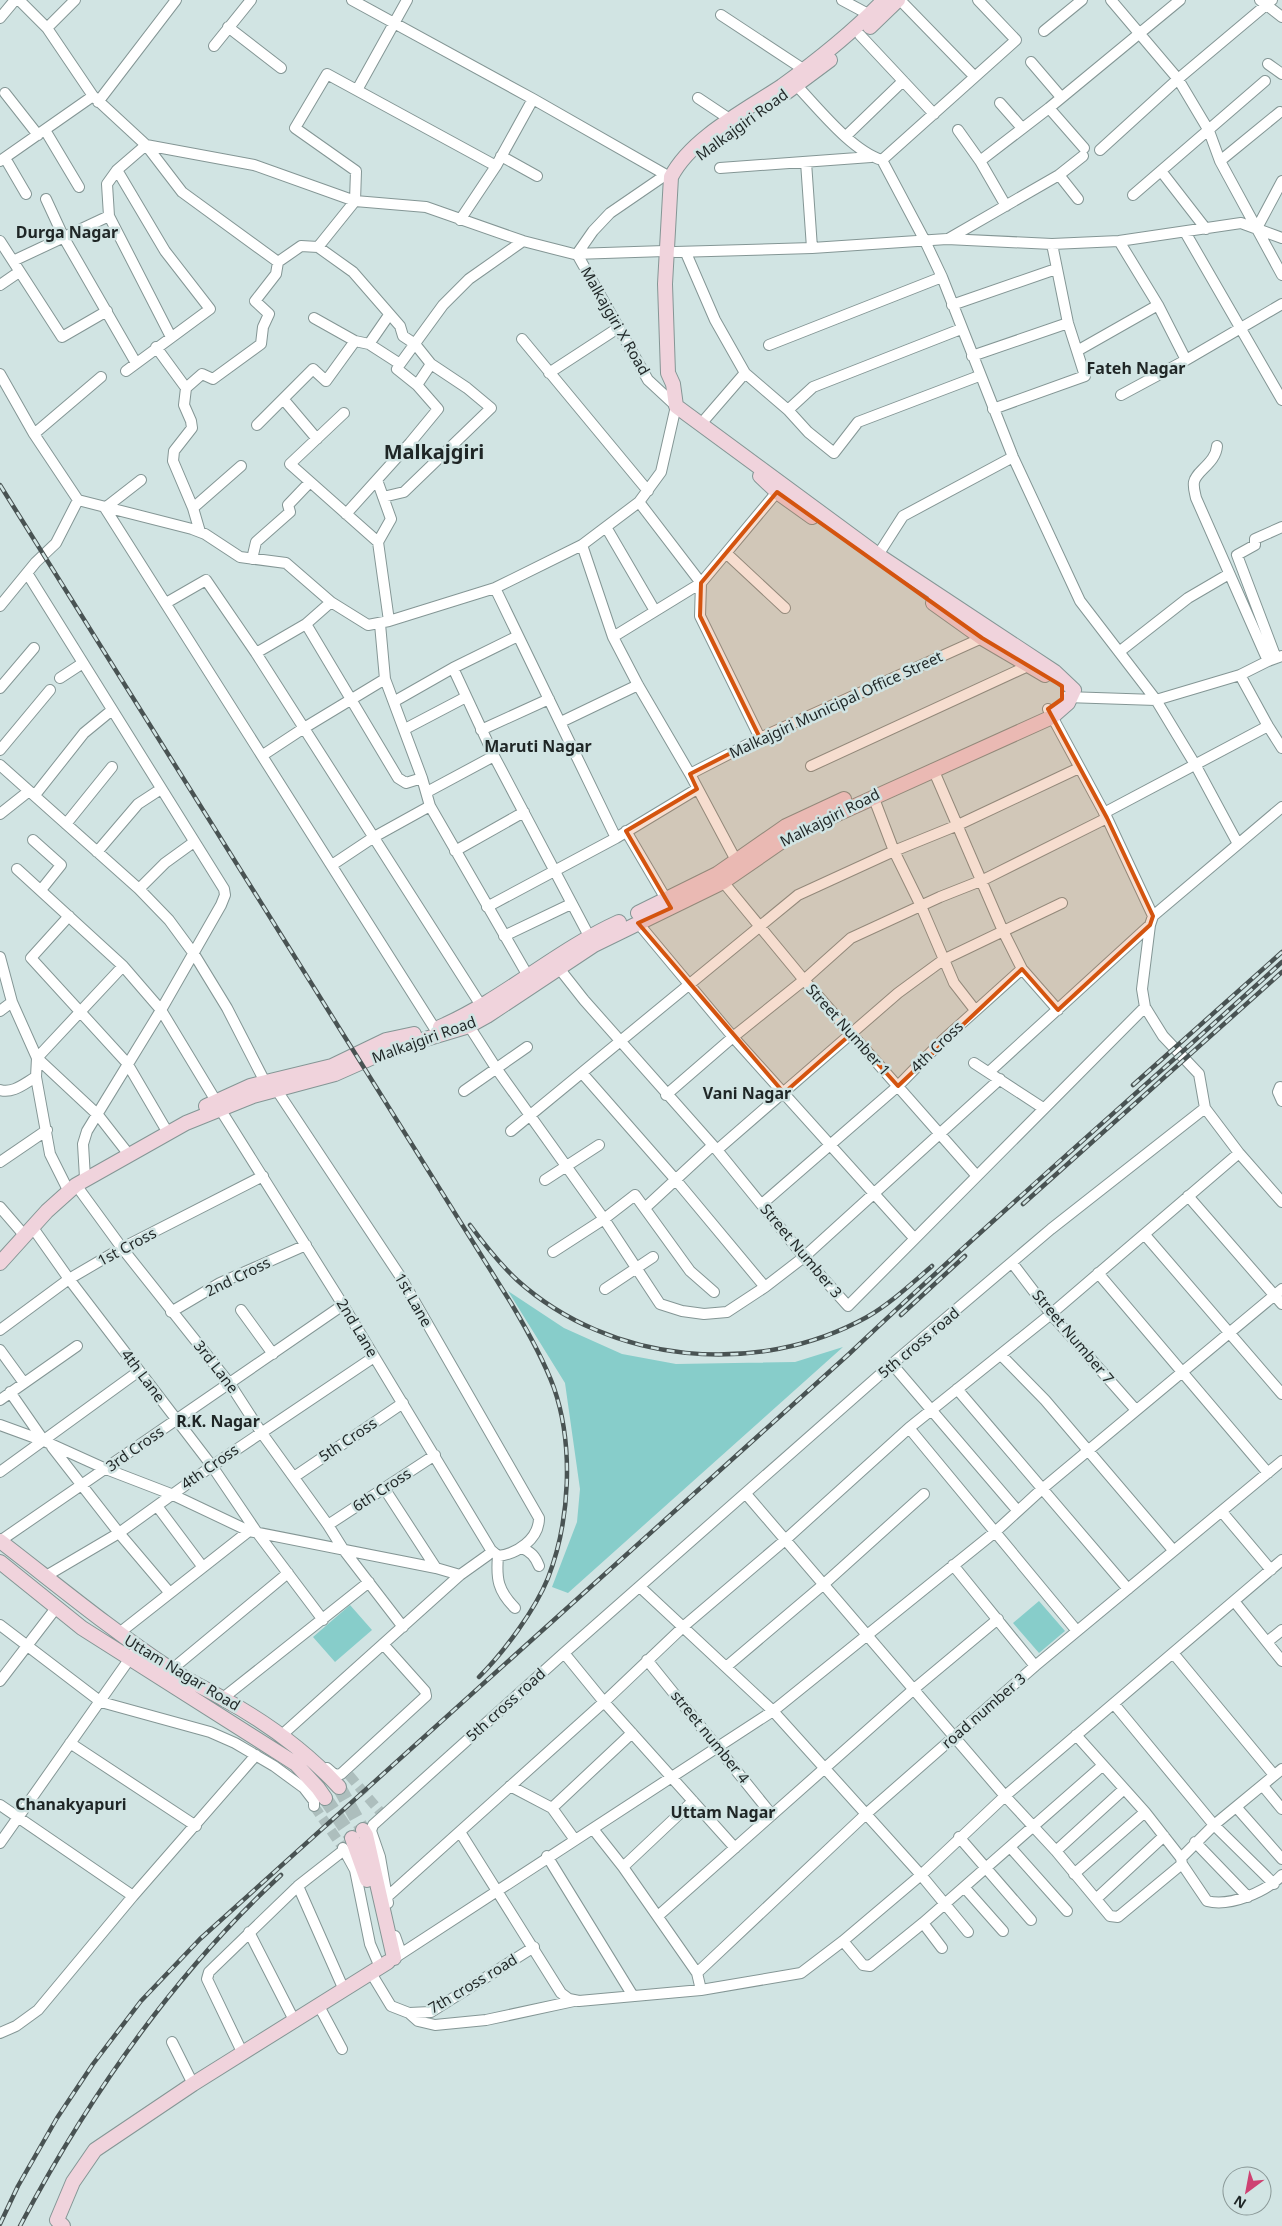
<svg xmlns="http://www.w3.org/2000/svg" width="1282" height="2226" font-family="'Noto Sans',sans-serif">
	<style>
		.green { fill: #87cdca }
		.lines { fill: none; stroke-linecap: round; stroke-linejoin: round }
		.street-tunnel { stroke: #adbebd; stroke-width: 10; stroke-dasharray: 10 5; stroke-linecap: butt }
		.secondary-tunnel { stroke: #adbebd; stroke-width: 14; stroke-dasharray: 14 7; stroke-linecap: butt }
		.street-casing { stroke: #849695; stroke-width: 12 }
		.secondary-casing { stroke: #849695; stroke-width: 16 }
		.street { stroke: #fff; stroke-width: 10 }
		.secondary { stroke: #f0d3dc; stroke-width: 14 }
		.rail-casing { stroke: #495353; stroke-width: 4.5 }
		.rail { stroke: #d1e4e3; stroke-width: 2.5; stroke-dasharray: 8; stroke-linecap: butt }
		.marked { fill: #d4540f; fill-opacity: 0.2; stroke: #d4540f; stroke-width: 4; stroke-linejoin: round }
		.labels { text-anchor: middle; stroke-width: 5; stroke-linejoin: round; paint-order: stroke }
		.street-label { font-size: 15px; fill: #1f2626; stroke: #d1e4e3 }
		.neighbourhood-label { font-size: 16px; font-weight: bold; fill: #1f2626; stroke: #d1e4e3 }
		.district-label { font-size: 20px; font-weight: bold; fill: #1f2626; stroke: #d1e4e3 }
	</style>
	<rect width="100%" height="100%" fill="#d1e4e3"/>
	<path class="green" d="M508 1291 564 1328 622 1354 676 1364 795 1362 843 1347 568 1593 552 1587 577 1522 580 1489 565 1383Z
		M1039 1601 1065 1631 1039 1653 1013 1623Z
		M350 1605 372 1630 335 1662 313 1637Z"/>
	<g class="lines">
		<path class="street-tunnel" d="M349 1775 382 1814
			M314 1806 343 1848"/>
		<path class="secondary-tunnel" d="M339 1787 363 1830
			M325 1798 352 1838"/>
		<g class="street-casing">
			<path id="street" d="M19 0 47 28 93 96 146 145 254 165 355 201 426 207 523 241 574 254 665 251
				M352 0 533 99 668 176
				M842 0 870 15
				M900 0 974 76
				M1111 0 1178 79 1209 131 1220 161 1282 275
				M1260 0 1282 17
				M721 15 803 69
				M0 18 15 0
				M228 27 281 68
				M47 28 75 0
				M1044 31 1082 0
				M860 35 934 114
				M214 46 251 0
				M1031 62 1061 97
				M1268 64 1282 74
				M797 86C819 109 852 151 882 160L925 241 942 277 1013 457 1080 601 1156 700 1196 766 1238 844
				M357 90 407 0
				M5 93 38 135
				M698 98 731 120
				M98 102 176 0
				M1000 103 1022 128
				M1049 108 1084 148
				M45 130 79 187
				M958 130 980 161 1006 206
				M846 136 903 81
				M1100 150 1178 79 1272 0
				M501 156 537 176
				M5 158 26 194
				M882 160 1016 40 978 0
				M0 161 93 96
				M980 161 1049 108 1180 0
				M1220 161 1280 112
				M806 162 812 248
				M720 168 871 157
				M117 170 165 251 210 309 126 371
				M1161 171 1206 229
				M1059 175 1078 199
				M1133 195 1265 81
				M46 199 64 238 136 363
				M460 220 496 166 533 99
				M1257 228 1282 181
				M1185 232 1282 400
				M948 239 1059 175 1083 156
				M0 241 62 337 107 311
				M1119 241 1158 305 1186 360
				M318 247 353 272 400 326 403 336 415 344 431 364 467 388 491 408 404 492 383 497
				M675 252 812 248 947 239 1052 244 1119 241 1241 223 1282 238
				M686 253 715 320 745 373 788 410 808 432 834 453 858 422 979 376
				M13 261 109 216
				M0 285 19 272
				M952 305 1056 269
				M314 318 355 341 369 344 400 364 397 369 417 385 438 409 410 443 346 514
				M171 337 109 216 107 184 117 170 146 145 182 192 278 262
				M522 339 648 491
				M369 344 389 315
				M769 345 942 277
				M156 347 186 388
				M1077 351 1158 305
				M972 356 1068 323
				M400 364 443 305 469 279 523 241
				M549 373 618 328
				M0 374 34 434 78 500 192 529 205 534 240 557 286 563 331 602 368 625 389 621 495 588 582 545 639 502 661 472 676 406 648 380 577 254 593 231 610 213 664 176
				M417 385 431 364
				M1121 395 1186 360 1282 304
				M284 400 317 439
				M993 409 1085 376 1068 323 1052 244
				M788 410 813 387 961 329
				M344 413 290 464 378 542
				M257 425 313 369 326 381 355 341
				M700 425 745 373
				M34 434 101 377
				M1217 446C1216 463 1196 471 1194 482 1193 487 1195 493 1196 498L1268 661
				M141 480 105 508 435 1029
				M377 480 391 519 378 542 389 621
				M639 502 701 583 700 616 760 738
				M193 508 241 466
				M606 527 655 611
				M200 532 193 508 173 461 174 451 192 428 191 421 184 405 186 388 202 374 213 379 261 344 263 327 269 314 255 301 276 274 278 262 301 246 318 247 355 201 356 171 295 128 327 74 496 166
				M582 545 613 637 638 685 690 774 739 866
				M726 553 785 608
				M878 555 903 516 1013 457
				M252 559 256 542 290 512 288 505 309 483
				M27 573 224 889 225 895 221 905 161 1010 87 1131 83 1144 85 1178
				M495 588 616 838
				M166 603 206 580 256 653 482 1007
				M0 606 36 562 56 543 78 500
				M306 624 398 778 406 783 422 778
				M380 624 385 679 422 778 430 806 528 976
				M613 637 701 583 777 492
				M1119 652 1188 598 1229 574
				M256 653 306 624 331 602
				M1276 658 1237 555 1255 545V539L1282 527
				M453 668 494 756 589 936
				M1240 675 1268 726 1282 748
				M60 678 83 663
				M0 688 34 648
				M1066 697 1156 700 1240 675 1268 661 1282 656
				M395 701 453 668 518 636
				M1048 709 1107 818 1153 916 1150 925 1142 989 1145 1007 1163 1036 1199 1074 1205 1108 1239 1153 1282 1202
				M561 722 638 685
				M405 729 466 697
				M481 730 549 699
				M0 750 50 690
				M263 755 304 728 385 679
				M0 765 139 889 169 920 194 954 227 1008 265 1082
				M811 766 1028 666
				M933 769 1003 931 1022 969 1058 1010
				M690 774 760 738 982 638
				M427 792 494 756
				M35 795 84 733 112 710
				M873 796 894 851 921 906 954 983 975 1010
				M1104 813 1268 726
				M0 814 29 791
				M66 824 112 767
				M626 831 666 899
				M33 840 61 865 41 890
				M455 851 524 812
				M97 852 138 804 161 789
				M332 865 374 837 430 806
				M17 869 123 966 161 1010 216 1101
				M719 877 804 980 976 1175
				M139 889 165 863 194 842
				M487 907 616 838 697 789
				M69 916 31 958 127 1063 168 1133
				M1153 916 1282 807
				M638 923 733 1037 914 1238
				M504 936 571 904
				M0 957 12 1002 37 1058 36 1077 50 1154 69 1192
				M123 966 37 1058 98 1115 130 1156
				M558 967 584 1000 717 1150 804 1257 848 1306 1145 1007
				M0 1011 12 1002
				M469 1026 496 1068 604 1219 660 1304 682 1311 704 1314 727 1312 765 1287 804 1257 1000 1079
				M974 1063 1043 1108
				M989 1072 1150 925
				M582 1073 675 1179 765 1287
				M1280 1087 1278 1092 1282 1101
				M0 1090C13 1094 25 1083 36 1077
				M464 1091 527 1047
				M666 1095 733 1037 804 980 851 938 940 897 983 880 1107 818
				M220 1109 343 1305 491 1550 498 1556C517 1554 539 1539 539 1518L400 1276 276 1089
				M511 1131 798 895 894 851 958 825 1079 768
				M717 1150 898 993 943 960 1062 903
				M0 1162 47 1130
				M545 1180 599 1145
				M76 1185 122 1248 230 1384 261 1432 328 1525 343 1549 403 1627
				M1188 1196 1282 1304
				M762 1204 898 1086 943 1040 1022 969
				M0 1207 25 1236
				M645 1208 712 1146
				M33 1228 69 1279 212 1466 256 1531 323 1620
				M1145 1235 1282 1394
				M553 1252 604 1219 635 1195 690 1271 714 1292
				M1013 1264 1051 1314 1135 1409
				M1098 1273 1268 1473
				M605 1289 653 1257
				M241 1310 273 1354
				M171 1312 220 1283 306 1245
				M0 1330 69 1279 122 1248 263 1176
				M0 1350 24 1383
				M1001 1355 1045 1400 1173 1550
				M892 1364 1017 1510
				M957 1389 1128 1589
				M10 1392 44 1441
				M0 1400 77 1346
				M0 1425 44 1441 106 1469 171 1494 249 1531 436 1568 460 1575
				M909 1428 1077 1631
				M52 1447 119 1533 169 1592
				M0 1472 139 1371
				M294 1477 403 1403
				M384 1488 436 1568
				M746 1494 1005 1796 1056 1851 1110 1916 1118 1917 1182 1864
				M157 1506 202 1566
				M1222 1512 1271 1570
				M328 1525 435 1455
				M0 1541 343 1305
				M522 1548C531 1552 535 1556 539 1566
				M498 1556C496 1579 498 1591 515 1608
				M953 1565 1035 1666
				M46 1576 119 1533 212 1466 374 1357
				M640 1587 773 1711 921 1875 968 1932
				M1234 1601 1282 1661
				M0 1625 101 1702 210 1732 235 1743 274 1766 304 1788 314 1801V1806
				M118 1634 249 1531
				M1267 1642 1282 1630
				M564 1653 604 1702 735 1848
				M1173 1653 1274 1775
				M647 1660 772 1815
				M726 1667 824 1584 924 1494
				M171 1670 288 1573
				M0 1681 56 1608
				M223 1698 369 1582
				M1114 1704 1214 1825 1274 1884
				M284 1733 460 1575 488 1555 491 1550
				M1076 1735 1145 1812 1181 1858 1182 1864 1207 1901C1230 1907 1266 1892 1282 1875
				M70 1743 196 1826
				M327 1768 335 1775 341 1774 426 1696 425 1691 383 1644
				M510 1786 552 1808 575 1840
				M1263 1786 1282 1809
				M0 1805 133 1896
				M552 1808 632 1733
				M1237 1808 1282 1859
				M593 1829 623 1867 697 1973 701 1990
				M460 1832 561 1993 569 1999 579 2001 701 1990 801 1973 843 1941 921 1875 1005 1796 1282 1560
				M959 1837 1031 1920
				M1195 1842 1248 1897
				M0 1843 133 1654
				M1010 1847 1067 1911
				M343 1848 355 1870 370 1944 380 1967
				M1056 1851 1124 1789
				M547 1856 633 1996
				M1181 1858 1214 1825 1282 1769
				M623 1867 693 1801
				M1074 1874 1145 1812
				M298 1886 344 1990
				M964 1887 1003 1931
				M387 1897 604 1702 684 1626 784 1541 909 1428 1051 1314 1239 1153
				M1096 1899 1164 1836
				M388 1903 380 1857 371 1831 373 1825 564 1653 892 1364 1051 1229 1205 1108
				M658 1916 914 1689 998 1619
				M923 1923 942 1948
				M249 1932 295 2022
				M395 1936 401 1953
				M843 1941 863 1965 870 1966 923 1923 1102 1766
				M396 1957 773 1711 995 1532 1042 1489 1282 1289
				M371 1973 391 2006 409 2013 431 2012 534 1947
				M697 1973 866 1814 1035 1666 1282 1461
				M319 2006 342 2049
				M409 2013 418 2021 435 2025 486 2020 574 2001
				M0 2033 16 2026 38 2010 133 1896 256 1755
				M172 2042 193 2084
				M243 2054 207 1979 209 1972 298 1886 344 1850"/>
		</g>
		<g class="secondary-casing">
			<path id="secondary" d="M870 27 898 0
				M787 92 830 60
				M760 476 777 492 812 517
				M933 603 982 638 1045 675
				M638 913 717 874 786 826 844 799
				M440 1027C504 999 555 951 619 922
				M206 1106 250 1086 332 1066 386 1040 414 1034
				M0 1263 47 1211 76 1185 186 1123 253 1096 335 1074 389 1050 469 1026 487 1016 594 945 723 882 791 835 1052 717 1068 703 1074 690 1055 672 878 555 676 406 673 384 668 373 665 284 671 177C691 138 746 110 782 86 818 60 853 32 884 0
				M0 1541C56 1584 110 1629 169 1668 186 1680 205 1688 222 1698 266 1722 305 1750 339 1787
				M0 1562 82 1628 296 1764 318 1788 325 1798
				M363 1830 366 1835 394 1958
				M352 1838 367 1880
				M63 2226 57 2220 73 2182 95 2150 193 2084 388 1962"/>
		</g>
		<use href="#street" class="street"/>
		<use href="#secondary" class="secondary"/>
		<g class="rail-casing">
			<path id="rail" d="M0 485 511 1303C527 1330 543 1358 554 1388 574 1446 570 1521 548 1578 535 1610 504 1652 479 1677
				M1133 1085 1282 952
				M1023 1204 1282 972
				M470 1225C484 1244 499 1263 517 1280 610 1364 757 1378 867 1317 891 1303 911 1284 932 1266
				M901 1315 965 1256
				M0 2224 18 2186 57 2118 93 2064 141 2001 200 1939 849 1354C990 1220 1138 1093 1282 962
				M20 2226C89 2096 173 1975 281 1875"/>
		</g>
		<use href="#rail" class="rail"/>
	</g>
	<path class="marked" d="M777 492 982 638 1062 686V699L1048 709 1107 818 1153 916 1150 925 1058 1010 1022 969 898 1086 851 1034 784 1093 638 923 671 908 626 831 697 789 690 774 760 738 700 616 701 583Z"/>
	<g class="labels">
		<g class="street-label">
			<text transform="translate(742 125) rotate(-36)" y="5">Malkajgiri Road</text>
			<text transform="translate(615 321) rotate(60)" y="5">Malkajgiri X Road</text>
			<text transform="translate(836 705) rotate(-25)" y="5">Malkajgiri Municipal Office Street</text>
			<text transform="translate(830 818) rotate(-27)" y="5">Malkajgiri Road</text>
			<text transform="translate(848 1030) rotate(48)" y="5">Street Number 1</text>
			<text transform="translate(424 1040) rotate(-20)" y="5">Malkajgiri Road</text>
			<text transform="translate(937 1047) rotate(-44)" y="5">4th Cross</text>
			<text transform="translate(127 1247) rotate(-28)" y="5">1st Cross</text>
			<text transform="translate(801 1251) rotate(50)" y="5">Street Number 3</text>
			<text transform="translate(238 1277) rotate(-26)" y="5">2nd Cross</text>
			<text transform="translate(413 1300) rotate(60)" y="5">1st Lane</text>
			<text transform="translate(357 1328) rotate(59)" y="5">2nd Lane</text>
			<text transform="translate(1073 1337) rotate(50)" y="5">Street Number 7</text>
			<text transform="translate(919 1343) rotate(-40)" y="5">5th cross road</text>
			<text transform="translate(216 1367) rotate(52)" y="5">3rd Lane</text>
			<text transform="translate(143 1376) rotate(53)" y="5">4th Lane</text>
			<text transform="translate(348 1440) rotate(-34)" y="5">5th Cross</text>
			<text transform="translate(135 1449) rotate(-35)" y="5">3rd Cross</text>
			<text transform="translate(210 1467) rotate(-35)" y="5">4th Cross</text>
			<text transform="translate(382 1490) rotate(-33)" y="5">6th Cross</text>
			<text transform="translate(182 1673) rotate(31)" y="5">Uttam Nagar Road</text>
			<text transform="translate(506 1705) rotate(-42)" y="5">5th cross road</text>
			<text transform="translate(984 1711) rotate(-41)" y="5">road number 3</text>
			<text transform="translate(710 1737) rotate(51)" y="5">street number 4</text>
			<text transform="translate(473 1984) rotate(-31)" y="5">7th cross road</text>
		</g>
		<g class="neighbourhood-label">
			<text x="67" y="238">Durga Nagar</text>
			<text x="1136" y="374">Fateh Nagar</text>
			<text x="538" y="752">Maruti Nagar</text>
			<text x="747" y="1099">Vani Nagar</text>
			<text x="218" y="1427">R.K. Nagar</text>
			<text x="71" y="1810">Chanakyapuri</text>
			<text x="723" y="1818">Uttam Nagar</text>
		</g>
		<g class="district-label">
			<text x="434" y="459">Malkajgiri</text>
		</g>
	</g>
	<g transform="translate(1247 2191) rotate(212)"><circle r="24" fill="#d1e4e3" stroke="#8a9897"/>
	<path d="M0-4L9 19L0 12L-9 19Z" fill="#ce4172"/>
	<text y="-8" font-size="14" font-weight="bold" text-anchor="middle" fill="#1f2626">N</text>
	</g>
</svg>
